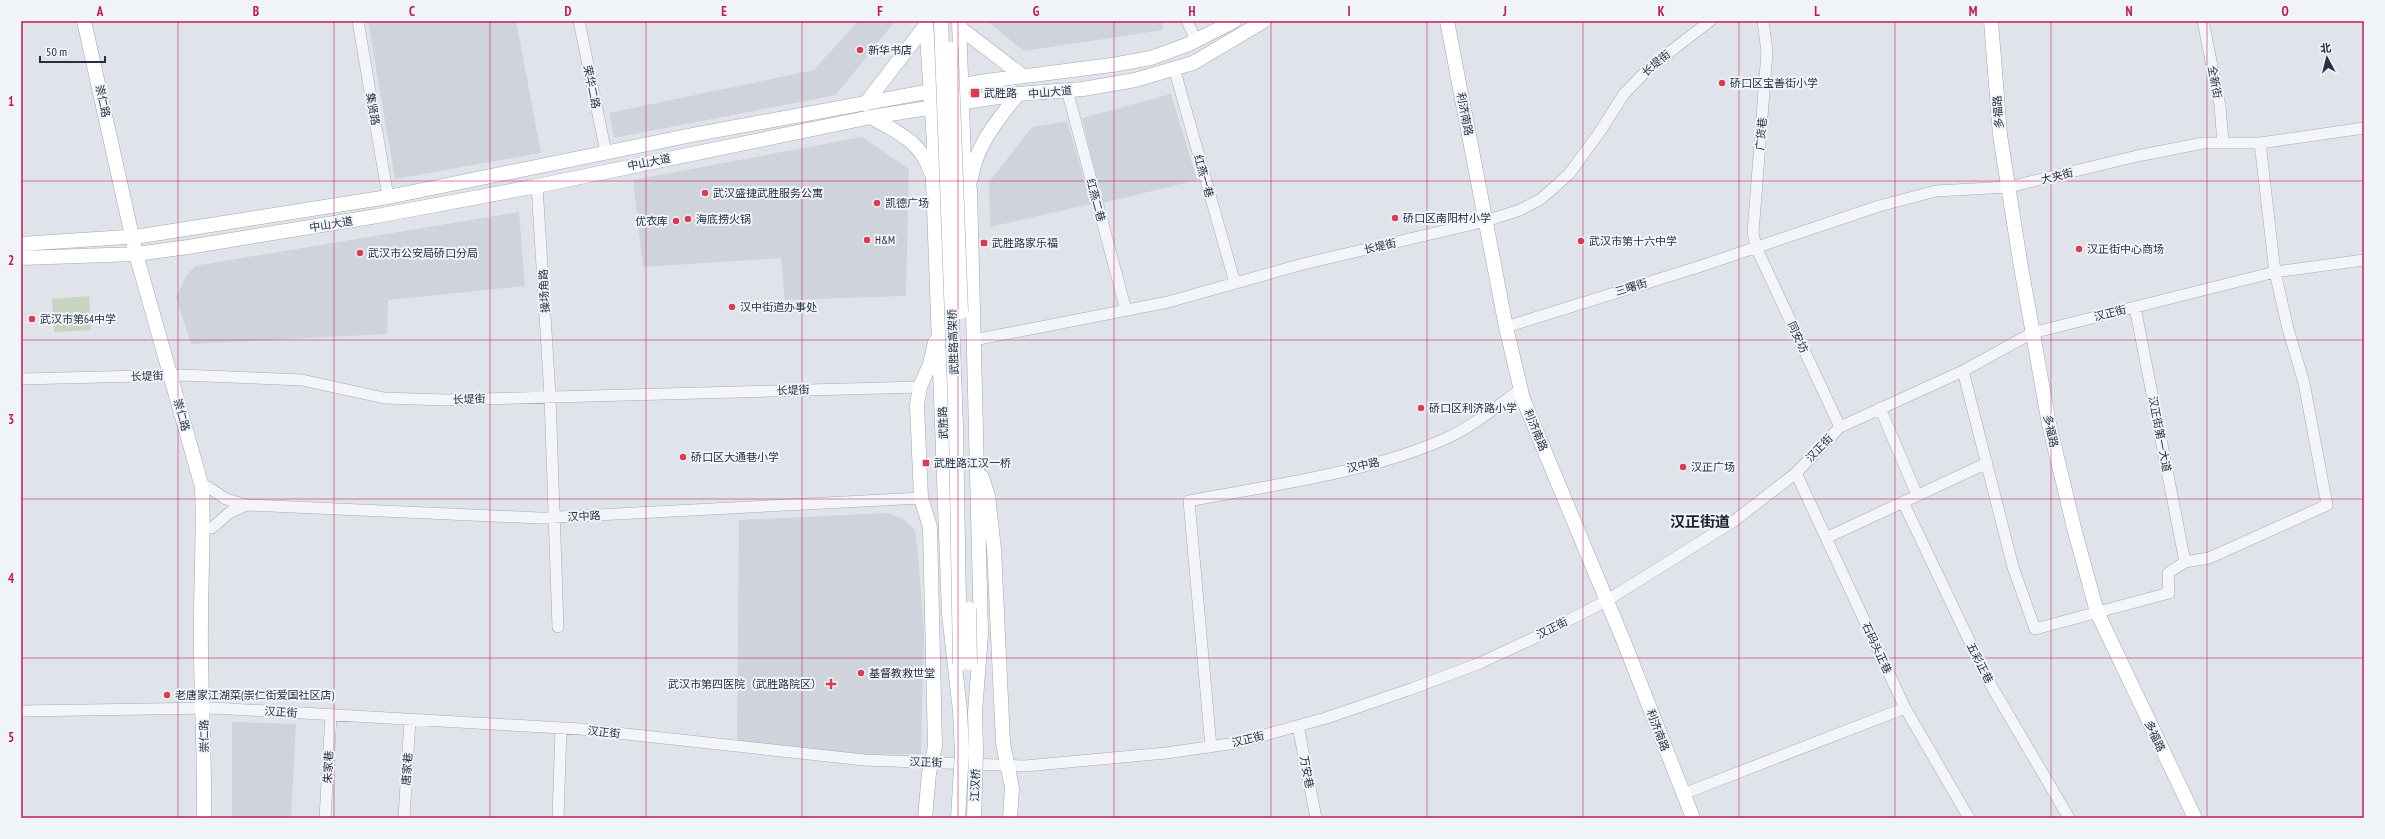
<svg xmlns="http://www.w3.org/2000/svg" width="2385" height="839" font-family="'PT Sans Narrow','Noto Sans SC',sans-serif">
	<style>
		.built { fill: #ced3dc }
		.green { fill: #c6d5c0 }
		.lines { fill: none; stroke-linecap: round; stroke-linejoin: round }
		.minor-casing { stroke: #a5abb5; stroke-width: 12 }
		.major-casing { stroke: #9ea8b7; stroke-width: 15 }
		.minor { stroke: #f3f5f8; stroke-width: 11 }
		.major { stroke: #fff; stroke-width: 14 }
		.major-bridge-casing { stroke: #9ea8b7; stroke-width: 15; stroke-linecap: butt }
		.major-bridge { stroke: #fff; stroke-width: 14 }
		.grid { fill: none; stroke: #c2185b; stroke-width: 1; stroke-opacity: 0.55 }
		.poi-dot { fill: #da3b53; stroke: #f0f3f7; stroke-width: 1.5 }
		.labels { text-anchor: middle; stroke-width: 4; stroke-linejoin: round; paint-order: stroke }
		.poi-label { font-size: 11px; fill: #273143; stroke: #f0f3f7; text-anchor: start }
		.street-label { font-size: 11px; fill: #273143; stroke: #f0f3f7 }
		.district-label { font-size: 15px; font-weight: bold; fill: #192234; stroke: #f0f3f7 }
		.neatline { fill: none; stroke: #c2185b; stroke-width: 1.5 }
		.grid-label { font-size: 13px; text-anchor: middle; font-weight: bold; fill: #c2185b }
	</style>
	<rect width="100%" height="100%" fill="#e0e4ea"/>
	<path class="built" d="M368 21H516L541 153 395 179Z
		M858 21H895L836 95 614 138 609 113 814 70Z
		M987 21H1162L1163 30 1024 51Z
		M1171 94 1197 180 1103 203 1082 118Z
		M1067 121 1091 204 990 227 989 182 1032 127Z
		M862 137 909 169 906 296 785 300 781 258 643 267 633 180Z
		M519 212 525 286 388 300 387 334 191 344 176 298 185 278 195 266Z
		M887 513 902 518 915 530 918 554 924 632 921 754 866 755 737 743 739 520Z
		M232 722 296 724 291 818H232Z"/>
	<path class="green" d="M89 296 91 330 54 332 52 299Z"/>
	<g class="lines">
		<g class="minor-casing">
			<path id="minor" d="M358 21 388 197
				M579 21 606 153
				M1187 21 1196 40
				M1763 21 1767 52 1753 233 1756 247 1840 427
				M2203 21 2220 106 2223 143
				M1174 68 1235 283
				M1067 90 1126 310
				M537 186 550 396 558 627
				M2135 307 2185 562
				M1506 327 1698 267 1879 206 1936 191 2009 187 2137 156 2203 143H2260L2364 128
				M974 340 1168 302 1303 264 1486 221 1520 210 1541 199 1569 174 1599 133 1624 94 1649 68 1710 21
				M1963 371 2013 567 2035 629 2169 593 2168 573 2185 562 2209 558 2327 505 2304 383 2288 329 2275 272 2260 143
				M21 379 181 375 302 380 384 398 445 400 920 387
				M1880 408 1917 495
				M1796 473 1905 708 1969 818
				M208 487 226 499 247 505 540 518 921 498
				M1903 502 1988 680 2069 818
				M212 528 229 513 246 505
				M1826 538 1987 463
				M21 711 213 708 580 729 864 760 1025 766 1166 753 1236 743 1326 718 1411 689 1480 663 1536 637 1606 601 1734 521 1796 473 1840 427 1963 371 2032 333 2275 272 2364 260
				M1298 726 1316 818
				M1211 747 1189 501C1271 485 1368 473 1445 439 1472 427 1496 407 1521 389
				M1683 794 1905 708
				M325 818 331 715
				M404 818 410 719
				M558 818 561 728"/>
		</g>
		<g class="major-casing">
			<path id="major" d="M84 21 136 254 202 487C204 532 201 576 201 621 200 686 205 752 204 818
				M926 21 934 143 933 180 949 614 960 711 962 752
				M959 21 964 162 970 190 981 634 975 712 976 752
				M1447 21 1506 327 1523 399 1624 642 1693 818
				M1991 21 2000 135 2021 267 2049 424 2074 528 2097 612 2195 818
				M960 28 1023 76
				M865 104 926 25
				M871 117C898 133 921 141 931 173
				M971 179C976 145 997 121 1018 94
				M21 244 141 236 388 197 697 134 986 81 1112 65 1151 58 1189 44 1234 21
				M21 258 136 254 188 247 377 216 537 186 871 117 1018 94 1083 89 1135 80 1193 63 1264 21
				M982 477 988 496 994 549 1003 743 1012 788 1010 818
				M925 818 929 773 935 747 930 527 921 498 917 405 920 387 930 364 935 342"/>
		</g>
		<use href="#minor" class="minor"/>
		<use href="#major" class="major"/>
		<g class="major-bridge-casing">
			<path id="major-bridge" d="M941 21 956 427 960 664
				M951 49 961 312
				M969 609 970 663
				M958 818 962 752
				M974 818 976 752"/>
		</g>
		<use href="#major-bridge" class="major-bridge"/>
	</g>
	<path class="grid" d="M178 21V818M334 21V818M490 21V818M646 21V818M802 21V818M958 21V818M1114 21V818M1271 21V818M1427 21V818M1583 21V818M1739 21V818M1895 21V818M2051 21V818M2207 21V818M21 181H2364M21 340H2364M21 499H2364M21 658H2364"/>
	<g class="poi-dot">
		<circle cx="860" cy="50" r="4"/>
		<circle cx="1722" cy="83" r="4"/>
		<rect x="970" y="88" width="10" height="10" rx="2"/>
		<circle cx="705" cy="193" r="4"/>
		<circle cx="877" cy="203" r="4"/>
		<circle cx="1395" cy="218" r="4"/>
		<circle cx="688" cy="219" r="4"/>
		<circle cx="676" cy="221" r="4"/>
		<circle cx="867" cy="240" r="4"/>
		<circle cx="1581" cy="241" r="4"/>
		<rect x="980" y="239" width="8" height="8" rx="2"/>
		<circle cx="2079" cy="249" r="4"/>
		<circle cx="360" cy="253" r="4"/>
		<circle cx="732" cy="307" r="4"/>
		<circle cx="32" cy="319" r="4"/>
		<circle cx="1421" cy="408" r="4"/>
		<circle cx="683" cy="457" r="4"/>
		<rect x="922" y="459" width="8" height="8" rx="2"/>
		<circle cx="1683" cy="467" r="4"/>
		<circle cx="861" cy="673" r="4"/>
		<path d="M829 678h4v4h4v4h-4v4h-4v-4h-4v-4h4z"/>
		<circle cx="167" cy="695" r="4"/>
	</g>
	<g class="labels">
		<g class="poi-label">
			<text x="868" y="54">新华书店</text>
			<text x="1730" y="87">硚口区宝善街小学</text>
			<text x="984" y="97">武胜路</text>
			<text x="713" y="197">武汉盛捷武胜服务公寓</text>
			<text x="885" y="207">凯德广场</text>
			<text x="1403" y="222">硚口区南阳村小学</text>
			<text x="696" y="223">海底捞火锅</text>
			<text x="668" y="225" text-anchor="end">优衣库</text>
			<text x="875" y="244">H&amp;M</text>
			<text x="1589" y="245">武汉市第十六中学</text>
			<text x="992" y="247">武胜路家乐福</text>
			<text x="2087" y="253">汉正街中心商场</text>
			<text x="368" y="257">武汉市公安局硚口分局</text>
			<text x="740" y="311">汉中街道办事处</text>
			<text x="40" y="323">武汉市第64中学</text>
			<text x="1429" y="412">硚口区利济路小学</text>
			<text x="691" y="461">硚口区大通巷小学</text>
			<text x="934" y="467">武胜路江汉一桥</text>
			<text x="1691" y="471">汉正广场</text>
			<text x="869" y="677">基督教救世堂</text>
			<text x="822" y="688" text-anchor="end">武汉市第四医院（武胜路院区）</text>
			<text x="175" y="699">老唐家江湖菜(崇仁街爱国社区店)</text>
		</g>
		<g class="street-label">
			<text transform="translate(1656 63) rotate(-40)" y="4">长堤街</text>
			<text transform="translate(2215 82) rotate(79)" y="4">全新街</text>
			<text transform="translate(592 87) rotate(78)" y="4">荣华二路</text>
			<text transform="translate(1050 92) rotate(-5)" y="4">中山大道</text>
			<text transform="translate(103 101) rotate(78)" y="4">崇仁路</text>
			<text transform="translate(373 109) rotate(80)" y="4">集贤路</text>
			<text transform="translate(1998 112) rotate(-94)" y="4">多福路</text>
			<text transform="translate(1465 114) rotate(79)" y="4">利济南路</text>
			<text transform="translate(1761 134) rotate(-85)" y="4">广货巷</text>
			<text transform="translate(649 162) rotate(-11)" y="4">中山大道</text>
			<text transform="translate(1204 176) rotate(74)" y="4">红燕一巷</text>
			<text transform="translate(2057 176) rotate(-14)" y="4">大夹街</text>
			<text transform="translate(1096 200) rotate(75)" y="4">红燕二巷</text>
			<text transform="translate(331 224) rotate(-9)" y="4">中山大道</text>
			<text transform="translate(1380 246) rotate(-13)" y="4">长堤街</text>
			<text transform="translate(1631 287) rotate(-17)" y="4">三曙街</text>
			<text transform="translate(544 291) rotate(-93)" y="4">操场角路</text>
			<text transform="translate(2110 313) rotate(-14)" y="4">汉正街</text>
			<text transform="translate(1798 337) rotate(65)" y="4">同安坊</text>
			<text transform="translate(953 342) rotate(-92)" y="4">武胜路高架桥</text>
			<text transform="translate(147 376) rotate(-2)" y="4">长堤街</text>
			<text transform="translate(793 390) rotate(-2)" y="4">长堤街</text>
			<text transform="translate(469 399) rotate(-2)" y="4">长堤街</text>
			<text transform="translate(182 415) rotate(75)" y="4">崇仁路</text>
			<text transform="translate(943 423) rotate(-92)" y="4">武胜路</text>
			<text transform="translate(1536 430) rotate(68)" y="4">利济南路</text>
			<text transform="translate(2051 431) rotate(77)" y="4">多福路</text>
			<text transform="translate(2160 434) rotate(79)" y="4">汉正街第一大道</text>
			<text transform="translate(1819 448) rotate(-46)" y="4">汉正街</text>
			<text transform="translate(1363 465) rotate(-12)" y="4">汉中路</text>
			<text transform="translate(584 516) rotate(-3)" y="4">汉中路</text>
			<text transform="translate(1552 628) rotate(-27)" y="4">汉正街</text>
			<text transform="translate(1877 648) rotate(65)" y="4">石码头正巷</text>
			<text transform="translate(1980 663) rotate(63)" y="4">五彩正巷</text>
			<text transform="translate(281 712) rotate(4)" y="4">汉正街</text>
			<text transform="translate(1658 730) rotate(69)" y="4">利济南路</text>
			<text transform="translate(604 732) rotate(6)" y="4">汉正街</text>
			<text transform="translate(204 736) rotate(-91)" y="4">崇仁路</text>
			<text transform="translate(2155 736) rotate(65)" y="4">多福路</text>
			<text transform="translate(1248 739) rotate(-14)" y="4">汉正街</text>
			<text transform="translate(926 762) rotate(2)" y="4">汉正街</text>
			<text transform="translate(328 767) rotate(-87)" y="4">朱家巷</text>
			<text transform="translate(407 769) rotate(-86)" y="4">唐家巷</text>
			<text transform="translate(1307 772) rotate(79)" y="4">万安巷</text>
			<text transform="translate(975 785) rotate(-88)" y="4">江汉桥</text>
		</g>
		<g class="district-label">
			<text x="1700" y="527">汉正街道</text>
		</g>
	</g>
	<rect width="2385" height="839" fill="none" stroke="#f0f3f7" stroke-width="44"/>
	<g transform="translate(2327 58) rotate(353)" stroke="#f0f3f7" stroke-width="3" paint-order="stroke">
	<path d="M0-3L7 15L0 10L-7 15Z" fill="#273143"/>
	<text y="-6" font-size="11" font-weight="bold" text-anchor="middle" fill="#273143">北</text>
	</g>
	<path d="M40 56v6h65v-6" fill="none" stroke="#273143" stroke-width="2"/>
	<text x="46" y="56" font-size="12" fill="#273143" stroke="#f0f3f7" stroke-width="3" paint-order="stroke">50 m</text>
	<rect x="22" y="22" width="2341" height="795" class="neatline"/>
	<g class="grid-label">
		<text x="100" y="16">A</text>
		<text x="256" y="16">B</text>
		<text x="412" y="16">C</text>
		<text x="568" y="16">D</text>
		<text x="724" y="16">E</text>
		<text x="880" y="16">F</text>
		<text x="1036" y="16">G</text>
		<text x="1192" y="16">H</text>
		<text x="1349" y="16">I</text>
		<text x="1505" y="16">J</text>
		<text x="1661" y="16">K</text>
		<text x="1817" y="16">L</text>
		<text x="1973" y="16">M</text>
		<text x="2129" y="16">N</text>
		<text x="2285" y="16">O</text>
		<text x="11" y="106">1</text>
		<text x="11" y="265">2</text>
		<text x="11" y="424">3</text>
		<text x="11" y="583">4</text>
		<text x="11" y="742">5</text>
	</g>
</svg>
